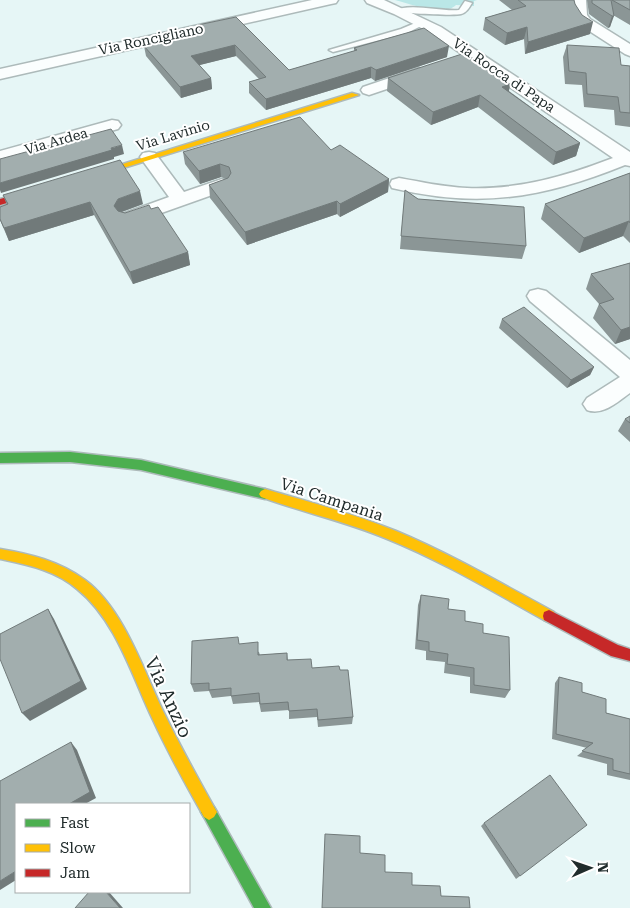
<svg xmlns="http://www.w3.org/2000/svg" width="630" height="908" font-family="'Roboto Serif',serif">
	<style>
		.green { fill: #bae7e7 }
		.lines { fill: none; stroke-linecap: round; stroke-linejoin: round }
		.lane-casing { stroke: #adbaba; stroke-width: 3 }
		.street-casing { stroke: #adbaba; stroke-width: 3 }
		.fast-casing { stroke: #adbaba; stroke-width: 3 }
		.slow-casing { stroke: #adbaba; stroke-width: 3 }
		.jam-casing { stroke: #adbaba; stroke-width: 3 }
		.lane { fill: #fbfefe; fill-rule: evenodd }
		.street { fill: #fbfefe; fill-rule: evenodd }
		.fast { fill: #4caf50; fill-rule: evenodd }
		.slow { fill: #ffc107; fill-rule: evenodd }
		.jam { fill: #c62828; fill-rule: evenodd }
		.wall { fill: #8b9696 }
		.shaded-wall { fill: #717a7a }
		.building { fill: #a2aeae; stroke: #717a7a }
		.labels { text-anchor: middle; stroke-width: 4; stroke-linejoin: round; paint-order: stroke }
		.far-street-label { font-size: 14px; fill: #212c2c; stroke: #fff }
		.street-label { font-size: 16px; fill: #212c2c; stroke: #fff }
		.near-street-label { font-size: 19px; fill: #212c2c; stroke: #fff }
	</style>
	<rect width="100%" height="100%" fill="#e6f6f6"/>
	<path class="green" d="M395 0H477L474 1V6L456 5C444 17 411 4 395 0Z"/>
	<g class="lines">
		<g class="lane-casing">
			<path id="lane" d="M465 1 472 3C469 8 466 13 461 14 455 16 398 13 395 11 409 2 441 12 459 10Z
				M420 21 427 23 407 33 333 52 329 50 401 29Z"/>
		</g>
		<g class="street-casing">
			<path id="street" d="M312 0H338L336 3 331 4 0 79V69Z
				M365 0H384L441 27 630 152V166L625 165C544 198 479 209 392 188L390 184 392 180 399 178C422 182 444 187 467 188 519 190 566 176 613 158L431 33 394 14 367 3Z
				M572 0H586L587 15 590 19 630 44V56L625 54 580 25 573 15Z
				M419 68 425 70 427 73 425 76 369 95 363 93 361 90 363 87Z
				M112 120 118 121 121 125 118 129 0 162V151Z
				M149 152 155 153 184 192 222 179 229 181 231 185 229 189 136 222 129 224 122 222 119 218 122 214 169 197 140 157 143 153Z
				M538 289 546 291 630 360V393C617 402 603 416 587 410L583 404 587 398 620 377 530 301 527 296 530 291Z"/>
		</g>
		<g class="fast-casing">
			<path id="fast" d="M70 452 141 460 265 489 269 491 271 494 269 497 265 499 141 470 70 462 0 463V453Z
				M209 804 214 807 271 908H254L204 817 201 812 204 807Z"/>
		</g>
		<g class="slow-casing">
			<path id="slow" d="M352 93 359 95 91 178H88L84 176Z
				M265 489C309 502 354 514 396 531 451 554 502 584 554 612L555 616 554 620 549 622 544 620C492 591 440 560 385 538 344 521 302 512 261 497L259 494 261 491Z
				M0 549C30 554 59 561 85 580 122 607 143 668 162 709 178 742 196 775 214 807L217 812 214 817 209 820 204 817C186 785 168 753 153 720 132 676 116 620 77 589 55 570 28 565 0 559Z"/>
		</g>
		<g class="jam-casing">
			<path id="jam" d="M42 187 46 190 45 192 0 205V199Z
				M549 610 618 645 630 649V661L611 656 544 620 543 616 544 612Z"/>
		</g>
		<use href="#lane" class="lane"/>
		<use href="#street" class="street"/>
		<use href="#fast" class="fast"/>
		<use href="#slow" class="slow"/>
		<use href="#jam" class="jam"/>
	</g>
	<path class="wall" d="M499 0H574L575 4 590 34 525 54 524 39 505 45 483 30 485 18 512 10Z
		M587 0H630V25L613 15 610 27 608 28 589 14Z
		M198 25 289 70 354 51V48L447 57 375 81 371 78 266 110 249 93V82L259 79 236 56 199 65 211 78 212 89 181 98 146 56 144 46 199 33Z
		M567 45 621 65 630 66V127L615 125 614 110 584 107 582 85 565 84 563 57Z
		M388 78 510 84 509 91 580 143 576 156 553 165 478 107 431 125 387 91Z
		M331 150 389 179 388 192 340 217 337 214 247 245 210 198 209 185 226 179 221 177 200 184 185 164 183 152Z
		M630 173V243L623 236 579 253 541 219 545 204Z
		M405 190 418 199 526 246 522 259 400 249Z
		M3 195 143 204 122 212 125 213 151 209 188 252 190 265 133 284 94 215 9 241 0 220V207L7 205Z
		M630 263V339L615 344 593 318 599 304 586 289 591 274Z
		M502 319 594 367 590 375 567 388 499 328Z
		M630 416V442L618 431 625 419Z
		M421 595 448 609 465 621 483 633 510 690 505 698 470 693V677L444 673 445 662 426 660V651L415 649 418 605Z
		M240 644 259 652 260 655 287 653 288 660 312 668 340 670 353 717 352 724 318 727 317 717 289 719V710L261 712 259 702 233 704 231 696 212 698 209 691 194 692 191 684Z
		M559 677 582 692 606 713 630 719V780L607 775V764L577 756 587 748 552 739 555 683Z
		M484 823 520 876 516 879 481 826Z"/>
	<path class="shaded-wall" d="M612 16H614L610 27 608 28Z
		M593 22 590 34 525 54 528 42Z
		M527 27 524 39 505 45 507 33Z
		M235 45 236 56 192 67 191 56Z
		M449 46 447 57 375 81 376 70Z
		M371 67V78L266 110V99Z
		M211 78 212 89 181 98 180 87Z
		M510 84 508 96 502 87Z
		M480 95 478 107 431 125 433 112Z
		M580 143 576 156 553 165 556 152Z
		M122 145 124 154 114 157V159L1 193 0 190V183Z
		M220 164 221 177 200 184 199 171Z
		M389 179 388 192 340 217V204Z
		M140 191 143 204 121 212 118 219 114 206 118 199Z
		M337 201V214L247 245 245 232Z
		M90 202 94 215 9 241 4 228Z
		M629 221 623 236 579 253 584 238Z
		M188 252 190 265 133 284 130 272Z
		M630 327V339L615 344 621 330Z
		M594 367 590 375 567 388 571 380Z
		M48 609 54 619 87 689 30 721 22 713Z
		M71 742 77 750 96 798 85 804H69Z
		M16 871V880L0 890V881Z
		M106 892H109L123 908H120Z"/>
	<path class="building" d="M518 0H574L575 4 582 15 593 22 528 42 527 27 507 33 485 18 526 6Z
		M592 0H611L614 16H612L592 3Z
		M612 0H630V10Z
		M236 17 289 70 357 50 354 48 424 28 449 46 376 70 371 67 266 99 249 82 266 77 235 45 191 56 211 78 180 87 144 46 204 32 198 25Z
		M567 45 619 48 621 65 630 66V113L620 112 618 97 587 94 586 73 569 71Z
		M465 53 510 84 502 87 580 143 556 152 480 95 433 112 388 78Z
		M300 117 331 150 340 145 389 179 340 204 337 201 245 232 209 185 228 178 231 173 229 167 220 164 199 171 183 152Z
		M111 129 122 145 111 148 112 150 0 183V159Z
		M120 160 140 191 118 199 114 206 118 211 125 213 149 205 151 209 158 207 188 252 130 272 90 202 4 228 0 219V207L8 204 3 195Z
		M630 173V223L629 221 584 238 545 204Z
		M405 190 418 199 524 207 526 246 401 236Z
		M630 263V327L621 330 599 304 614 299 591 274Z
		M524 307 594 367 571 380 502 319Z
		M630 416V423L625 419Z
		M421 595 449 599 448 609 465 611V621L483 624V633L509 637 510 690 474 685V668L447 664 448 654 429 651V642L417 640Z
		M48 609 81 681 22 713 0 659V634Z
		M238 637 239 644 258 642V655L287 653V660L311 659 312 668 339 666 340 670H348L353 717 318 720 317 709 289 711 288 702 260 704 259 693 231 696V688L209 690V683L191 684 192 641Z
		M559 677 582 683V692L606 699V713L630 719V774L613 770V759L582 751 593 743 556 734Z
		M71 742 90 792 69 804H16V871L0 881V781Z
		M550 775 587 825 520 876 484 823Z
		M325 834 360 836V853L385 855V872L412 873V885L440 886 441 896 469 897 470 908H322Z
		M89 892H106L120 908H75Z"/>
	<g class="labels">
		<g class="far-street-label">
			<text transform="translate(151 39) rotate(-12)" y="5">Via Roncigliano</text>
			<text transform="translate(504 75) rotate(34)" y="5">Via Rocca di Papa</text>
			<text transform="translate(173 135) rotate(-17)" y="5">Via Lavinio</text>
			<text transform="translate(56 141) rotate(-16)" y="5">Via Ardea</text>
		</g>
		<g class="street-label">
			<text transform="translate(332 499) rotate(18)" y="6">Via Campania</text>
		</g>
		<g class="near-street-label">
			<text transform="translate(169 697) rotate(65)" y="7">Via Anzio</text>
		</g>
	</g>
	<rect x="15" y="803" width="175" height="90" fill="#ffffff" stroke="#a6abab"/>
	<rect x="25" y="819" width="25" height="8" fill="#4caf50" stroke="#a6abab"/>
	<text x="60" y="828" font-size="15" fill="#212c2c">Fast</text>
	<rect x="25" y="844" width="25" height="8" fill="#ffc107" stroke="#a6abab"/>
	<text x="60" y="853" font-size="15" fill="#212c2c">Slow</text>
	<rect x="25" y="869" width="25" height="8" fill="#c62828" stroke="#a6abab"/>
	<text x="60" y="878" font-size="15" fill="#212c2c">Jam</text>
	<g transform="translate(590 868) rotate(88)" stroke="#ffffff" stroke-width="4" paint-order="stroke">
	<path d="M0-4L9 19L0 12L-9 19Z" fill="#212c2c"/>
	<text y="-8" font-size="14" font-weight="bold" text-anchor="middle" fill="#212c2c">N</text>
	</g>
</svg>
